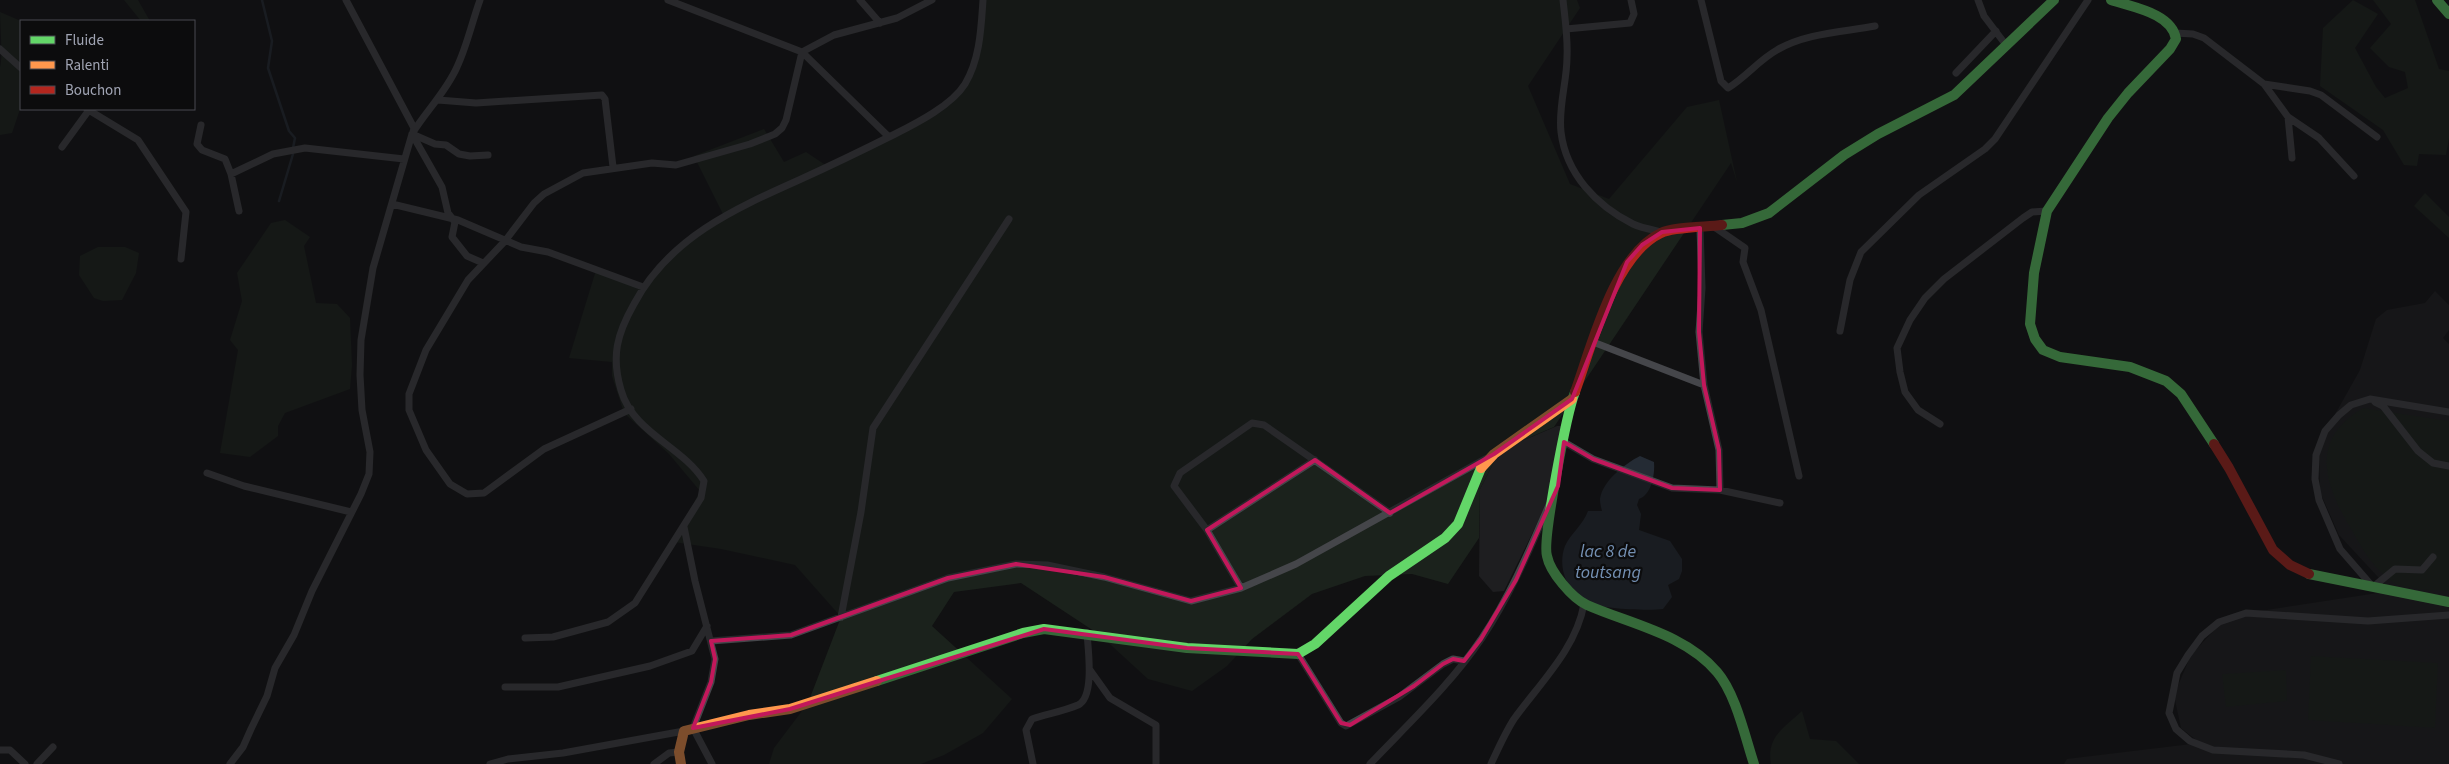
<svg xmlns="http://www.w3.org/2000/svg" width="2449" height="764" font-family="'Source Sans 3',sans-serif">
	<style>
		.built { fill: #1e1e20 }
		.green { fill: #1b221c }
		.water { fill: #242b34 }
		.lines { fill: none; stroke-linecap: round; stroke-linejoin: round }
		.stream { stroke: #242b34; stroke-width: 2.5 }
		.street { stroke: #45464a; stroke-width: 7 }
		.fast { stroke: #63d668; stroke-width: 10 }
		.slow { stroke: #ff974d; stroke-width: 10 }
		.jam { stroke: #b3261e; stroke-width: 10 }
		.marked { fill: none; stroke: #c2185b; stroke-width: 4; stroke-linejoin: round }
		.labels { text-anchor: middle; stroke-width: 4.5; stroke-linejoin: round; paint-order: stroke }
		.water-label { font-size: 18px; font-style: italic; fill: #7490b3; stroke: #0c0c0d }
	</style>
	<rect width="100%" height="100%" fill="#111112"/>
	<path class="built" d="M2435 291 2449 305V330L2443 338 2449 344V764H2064L2067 759 2200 743 2181 728 2174 695 2191 655 2221 623 2247 613 2391 591 2339 535 2320 492 2319 453 2333 418 2360 370 2376 319 2387 310 2425 303Z
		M1557 426H1562L1555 487 1504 591 1493 592 1479 576 1480 489 1496 458 1519 442Z"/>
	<path class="green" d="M124 0H138L150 21H141Z
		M982 0H1577L1580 8 1528 86 1570 184 1609 199 1687 107 1719 100 1737 182 1731 163 1554 427 1519 442 1496 458 1480 489 1479 538 1448 584 1412 574 1365 576 1312 594 1252 639 1227 666 1192 691 1148 679 1100 635 1021 583 954 592 932 626 1012 699 983 733 944 755 921 764H769L774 748 808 703 841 617 795 565 721 549 674 542 700 491 669 454 624 413 612 376V362L569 358 597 267 640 288 668 256 724 216 694 156 764 129 784 162 806 152 830 168C873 144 959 110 975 61 980 44 980 18 982 0Z
		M2353 0 2378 14 2355 48 2376 87 2385 98 2408 88 2405 72 2389 67 2370 48 2391 24 2373 0H2415L2439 69 2449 71V138L2446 155 2419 154 2417 166 2404 165 2383 130 2320 86 2323 28Z
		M0 12 21 21V106L12 133 0 135V67C3 58 0 24 0 12Z
		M2425 193 2449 217V238L2414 206Z
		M285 220 310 237 304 246 316 303 337 304 350 318 352 365 350 389 285 413 278 426V436L250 457 220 453 238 350 230 340 242 301 237 273 271 223Z
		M98 247H125L139 253 136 273 122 300 103 301 94 298 79 275 80 256Z
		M2363 408 2449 421V591C2436 590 2406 590 2396 584 2373 569 2364 552 2351 529 2324 484 2309 440 2363 408Z
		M2311 656 2438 663 2435 728 2308 720Z
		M2286 670 2287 701 2226 707 2222 674Z
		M1802 711 1810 739 1836 741 1859 764H1771C1766 737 1784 728 1802 711Z"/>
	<path class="water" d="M1640 456 1654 462C1655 474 1652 494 1639 499L1637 505 1641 514 1639 530 1670 541 1682 559V571L1679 579 1668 585 1672 597 1663 609C1649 611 1598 609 1586 602 1567 592 1557 567 1565 546 1571 533 1583 525 1588 511H1602C1601 507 1600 503 1600 499 1602 481 1626 463 1640 456Z"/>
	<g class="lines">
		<path class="stream" d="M262 0 272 41 268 68 289 131 295 138 293 148
			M279 201 293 154"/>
		<path class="street" d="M346 0 414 128 413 132
			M668 0 802 52 889 137
			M860 0 880 23
			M1563 0C1565 19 1568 38 1567 57 1567 82 1558 107 1561 132 1566 174 1597 206 1633 224 1641 228 1653 230 1662 232
			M1701 0 1721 81 1728 88C1746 77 1759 60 1777 50 1805 33 1843 32 1875 26
			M1978 0 1984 16 2006 45
			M1566 29 1630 23 1634 14 1631 0
			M2175 33 2193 34 2204 38 2264 84 2310 91 2321 95 2377 137
			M0 49 21 68
			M1956 73 1996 31
			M2264 84 2288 117 2319 138 2354 176
			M438 100 476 103 602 95 605 99 613 167
			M87 109 138 140 186 212 181 259
			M2288 117 2292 158
			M201 125 197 144 202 150 225 159 231 174 239 211
			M62 147 89 110
			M231 174 273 154 305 148 404 159
			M392 204 458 220 521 247 548 252 643 287
			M1713 226 1745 248 1743 262 1761 310 1799 476
			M1700 228 1702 288 1699 332 1704 385 1719 450 1720 490
			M483 263 467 256 452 237 455 222 448 213 442 187 412 134 435 144 446 145 459 154 470 156 488 155
			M1840 331 1850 280 1861 252 1919 195 1985 149 1995 139 2088 0
			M1593 342 1704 385
			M2375 402 2383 406 2418 451 2433 463 2449 466
			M631 409 544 449 484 493 467 494 450 484 426 450 409 410V394L426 350 468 280 505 241 534 203 544 194 583 173 652 163 676 165 750 144 775 134 782 128 786 120 802 52 834 35 897 18 932 0
			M1940 424 1918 410 1905 392 1900 372 1897 348 1910 320 1925 298 1944 279 2023 218 2032 212 2047 211
			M1564 442 1593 459 1672 488 1720 490 1780 503
			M207 473 244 486 351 512
			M684 527 695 581 715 659 711 682 693 728 712 764
			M1207 530 1315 460
			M2433 557 2422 570 2395 569 2373 587 2340 549 2319 500 2315 479 2316 455 2325 431 2339 415 2351 405 2370 399 2449 412
			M1241 588 1207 530 1174 486 1180 473 1252 423 1264 425 1390 513
			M841 617 861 512 873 428 1009 219
			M525 638 553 637 608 622 635 603 701 498 704 481C682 446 633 433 621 390 611 356 617 334 634 304 669 238 734 209 799 180 832 165 863 150 895 134 917 123 952 105 965 84 980 59 981 29 983 0
			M711 641 791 635 948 578 1016 564 1047 565 1104 577 1191 601 1241 588 1296 564 1485 459
			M1298 654 1341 723 1346 726 1399 697 1443 664 1453 659 1464 661
			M1090 670 1110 698 1156 725V764
			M505 687H558L650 666 692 651 707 626
			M0 750H10L25 764
			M37 764 53 747
			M230 764 243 747 251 729 267 696 275 668 294 635 312 591 361 494 369 474 370 452 362 410 360 375 361 340 373 268 412 134C426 111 446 92 457 67 467 46 472 22 480 0
			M490 764 508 759 563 753 684 731
			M654 764 669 753 679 752
			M1033 764 1026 730 1032 719C1047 714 1064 711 1078 705 1095 697 1088 649 1087 633
			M1370 764C1408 724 1451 684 1482 638 1510 596 1529 551 1549 505
			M1491 764C1498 749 1505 733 1514 719 1540 683 1576 649 1584 604
			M2339 764 2304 755 2213 750 2190 741 2176 729 2169 713 2177 673 2188 655 2202 636 2219 622 2246 613 2368 621 2449 615"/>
		<path class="fast" d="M2111 0C2132 7 2172 13 2176 39L2170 49 2128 93 2108 118 2047 211 2034 273 2030 324 2035 339 2043 350 2060 357 2130 367 2166 381 2181 394 2214 444
			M2437 0 2449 14
			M1722 225 1742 223 1769 213 1844 155 1878 134 1954 95 2054 0
			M1575 392C1567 412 1542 540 1547 556 1550 572 1572 598 1587 605 1630 624 1685 634 1717 672 1736 694 1745 737 1754 764
			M2309 574 2449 602
			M877 681 1023 633 1044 629 1187 648 1298 654 1315 644 1389 576 1445 538 1458 524 1481 468"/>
		<path class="slow" d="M1481 468 1494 454 1572 399
			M681 764 679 752 684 731 749 715 790 709 877 681"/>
		<path class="jam" d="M1575 392C1592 345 1614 255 1661 233 1672 227 1707 227 1722 225
			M2214 444 2229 468 2273 550 2290 565 2309 574"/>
	</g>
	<path d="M0 0H2449V764H0ZM1700 228 1699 332 1704 385 1719 450 1720 490 1672 488 1593 459 1564 442 1558 486 1516 580 1481 639 1464 661 1453 659 1443 664 1414 686 1350 725 1341 723 1298 654 1187 648 1044 629 790 709 693 728 711 682 715 659 711 641 791 635 948 578 1016 564 1104 577 1191 601 1241 588 1207 530 1315 460 1390 513 1494 454 1572 399 1627 262 1642 245 1662 232Z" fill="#111112" fill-opacity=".55" fill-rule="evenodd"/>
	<path class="marked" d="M1700 228 1699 332 1704 385 1719 450 1720 490 1672 488 1593 459 1564 442 1558 486 1516 580 1481 639 1464 661 1453 659 1443 664 1414 686 1350 725 1341 723 1298 654 1187 648 1044 629 790 709 693 728 711 682 715 659 711 641 791 635 948 578 1016 564 1104 577 1191 601 1241 588 1207 530 1315 460 1390 513 1494 454 1572 399 1627 262 1642 245 1662 232Z"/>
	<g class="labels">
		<g class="water-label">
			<text x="1608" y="557">lac 8 de<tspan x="1608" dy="21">toutsang</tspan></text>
		</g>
	</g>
	<rect x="20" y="20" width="175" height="90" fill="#0c0c0d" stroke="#484950"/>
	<rect x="30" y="36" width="25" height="8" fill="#63d668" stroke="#484950"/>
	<text x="65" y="45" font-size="15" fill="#a1a5b4">Fluide</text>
	<rect x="30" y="61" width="25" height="8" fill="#ff974d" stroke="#484950"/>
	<text x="65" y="70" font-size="15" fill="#a1a5b4">Ralenti</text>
	<rect x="30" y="86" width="25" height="8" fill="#b3261e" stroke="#484950"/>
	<text x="65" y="95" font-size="15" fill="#a1a5b4">Bouchon</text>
</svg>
